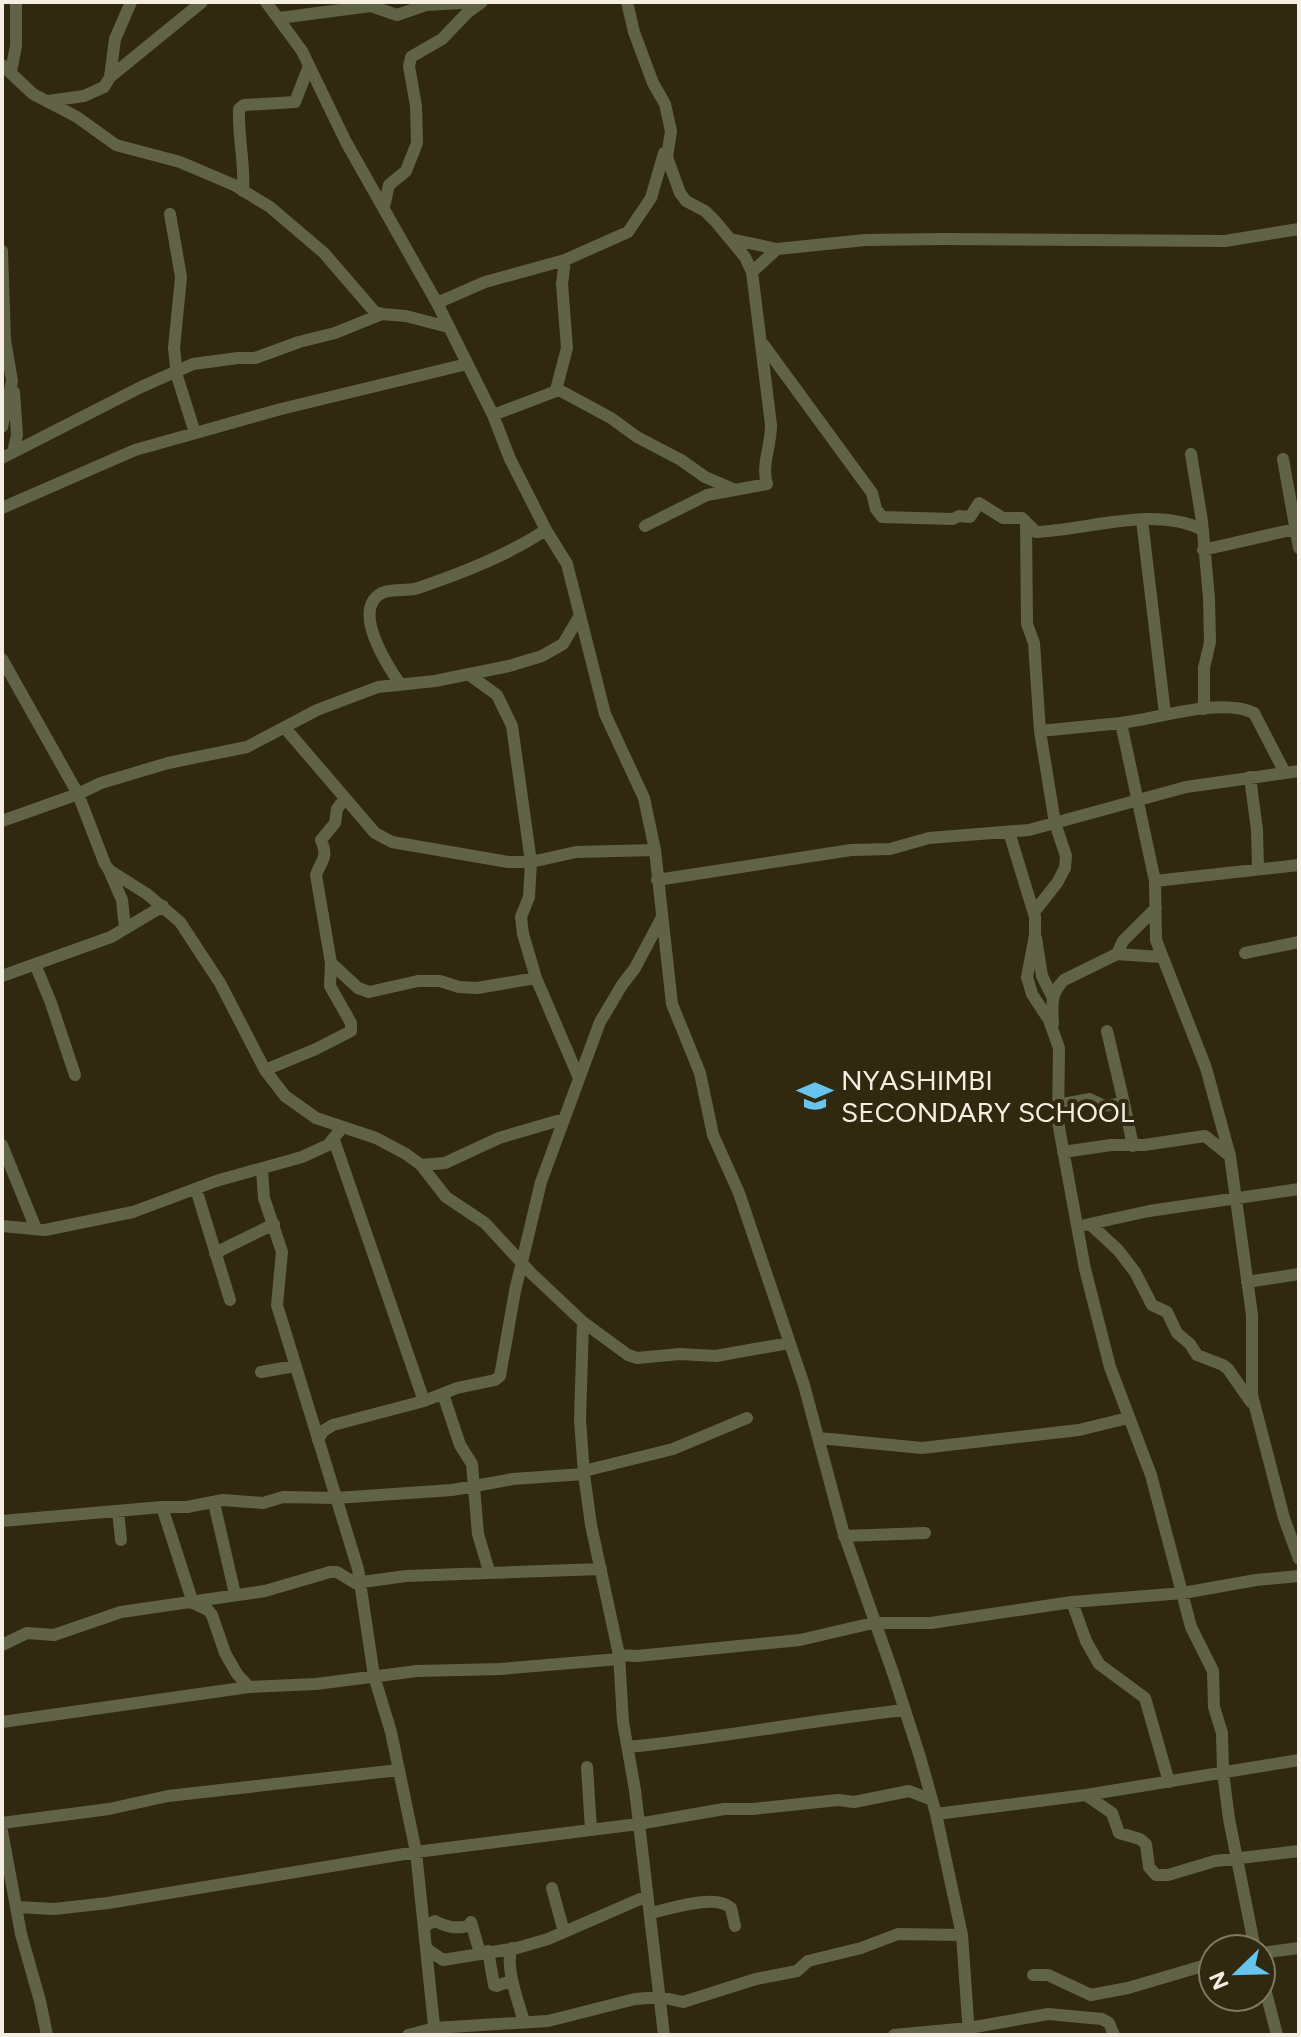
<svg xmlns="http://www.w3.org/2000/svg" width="1301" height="2037" font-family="Figtree,sans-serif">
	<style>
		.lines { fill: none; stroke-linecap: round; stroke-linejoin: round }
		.minor { stroke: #606346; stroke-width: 12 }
		.labels { text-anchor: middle; stroke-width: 8; stroke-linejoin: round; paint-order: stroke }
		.poi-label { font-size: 28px; fill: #f4efe1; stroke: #302910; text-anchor: start }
	</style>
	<rect width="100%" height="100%" fill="#302910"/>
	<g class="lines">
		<path class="minor" d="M266 2 302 51 346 142 437 303 493 415 510 459 546 530 567 564 605 714 644 798 655 850 672 1004 700 1073 713 1135 739 1193 804 1385 843 1531 893 1673 920 1757 936 1814 962 1935 969 2035
			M627 2 634 32 653 83 665 104 671 131 667 157 680 193 686 201 705 211 716 222 745 257 752 272 771 425C771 447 761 465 767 484L707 495 645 526
			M279 18 371 6 397 15 426 5 478 2
			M2 65 33 94 77 117 116 145 180 162 234 185 270 207 324 253 374 311 382 314 406 316 448 327
			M11 71 16 46V2
			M110 77 202 2
			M48 101 84 96 104 87 110 77 115 39 131 2
			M243 191C245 163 238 138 239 109L244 105 295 102 309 66
			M384 207 389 185 406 171 417 143 416 106 409 66 411 57 442 39 467 13 482 2
			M170 214 181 277 174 348 177 376 195 433
			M730 239 777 249 865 240 944 239 1225 241 1299 229
			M2 251 5 340 12 381 2 427
			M752 272 777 249
			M437 303 485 282 565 260 628 232 651 198 664 153
			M763 344 872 493 876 509 882 517 953 519 959 516 970 517 979 503 1003 518H1022L1036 532C1088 530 1155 505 1203 530
			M556 390 567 348 562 284 565 260
			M493 415 559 390 611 418 637 437 681 460 705 477 733 489
			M13 452 17 435 14 392
			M1191 454 1202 521 1209 598 1210 642 1204 668V709
			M2 458 141 387 193 364 238 358H255L299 342 335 333 382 314
			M1283 459 1299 548
			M2 508 135 450 281 409 467 364
			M1142 520 1165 714
			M1026 522 1027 624 1034 643 1040 731 1055 823 1066 856 1065 868 1057 883 1034 912
			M1203 550 1295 529
			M2 659 78 794 105 864 109 870 147 894 180 922 220 983 265 1070 285 1096 316 1118 376 1138 406 1154 421 1165 446 1197 485 1223 532 1274 583 1322 628 1355 637 1358 680 1354 716 1356 789 1343
			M468 674 497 695 512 726 531 862 529 897 521 917 523 934 536 978 578 1076
			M400 684C387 665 360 622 373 601 383 585 403 593 418 588 463 573 506 556 546 530
			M1121 723C1158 719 1220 697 1254 713L1284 771
			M285 728 375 833 392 842 508 862H531L576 852 655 850
			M1040 731 1121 723 1155 881
			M1250 777 1257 830 1258 868
			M2 821 78 794 101 783 168 763 247 747 317 710 378 687 435 681 509 666 542 656 563 644 579 617
			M1009 832 1035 917V935L1027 977 1032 994 1049 1020 1059 1048 1058 1122 1085 1269 1110 1367 1151 1475 1191 1627 1213 1671 1214 1707 1222 1733 1223 1772 1229 1819 1255 1949
			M1299 865 1155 881 1156 940 1206 1068 1230 1156 1252 1315V1395L1284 1518 1299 1559
			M109 870 122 900 125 928
			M657 880 851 850 890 849 929 838 1029 830 1186 787 1299 771
			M1036 938 1042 976 1052 996
			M1245 953 1299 942
			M1117 954 1160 957
			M331 963 358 988 369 992 418 981H440L459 987 477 988 536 978
			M35 964 51 1003 75 1075
			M2 976 111 937 163 906
			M1053 1024C1052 1005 1050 994 1064 980L1117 954 1123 941 1156 908
			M1107 1031 1124 1103
			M265 1070 316 1049 351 1031V1023L330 986 331 963 316 875C321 860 329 859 321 840L335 823 337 809 345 798
			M1057 1105 1090 1099 1104 1106 1124 1103 1133 1146
			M334 1140 424 1401
			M2 1145 36 1229
			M1063 1152 1111 1145H1144L1205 1136 1230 1156
			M421 1165 445 1163 499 1138 564 1119
			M262 1170 264 1198 282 1252 277 1305 358 1569 374 1676 391 1732 416 1852 435 2035
			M196 1189 230 1300
			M1090 1224 1118 1250 1135 1272 1152 1305 1167 1312 1177 1333 1190 1344 1197 1355 1223 1365 1228 1369 1251 1402
			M1085 1225 1149 1211 1299 1189
			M2 1226 45 1230 133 1212 216 1181 302 1157 328 1145 342 1128
			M215 1253 274 1224
			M1247 1282 1299 1274
			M583 1322 580 1420 584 1474 591 1525 619 1655 623 1722 635 1790 664 2035
			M261 1372 295 1366
			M443 1394 460 1445 472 1464 478 1534 489 1571
			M819 1438 922 1448 1079 1430 1128 1418
			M318 1440 323 1431 333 1425 424 1401 457 1388 495 1380 500 1376 515 1291 541 1182 600 1022 622 985 635 968 662 917
			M584 1471 673 1449 747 1418
			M214 1503 235 1594
			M162 1507 193 1603 208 1610 212 1615 225 1653 237 1674 249 1687
			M118 1511 121 1540
			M2 1521 162 1507H187L223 1500 263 1503 283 1497 336 1498 452 1490 513 1479 584 1474
			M844 1536 925 1533
			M1072 1602 1086 1641 1099 1664 1145 1698 1169 1782
			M2 1645 27 1633 54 1635 121 1612 265 1591 330 1572H337L355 1583 406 1576 601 1569
			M619 1655 637 1656 800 1640 873 1623H931L1072 1602 1183 1593 1256 1580 1299 1576
			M2 1722 249 1687 316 1684 417 1671 500 1669 619 1659
			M628 1747C721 1738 812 1720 905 1710
			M587 1767 591 1830
			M1086 1795 1112 1813 1119 1833 1140 1839 1146 1844 1149 1867 1156 1875H1168L1215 1861 1299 1851
			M936 1814 1086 1795 1299 1760
			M2 1823 109 1809 168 1796 399 1770
			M2 1831 21 1934 40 2001 47 2035
			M552 1888 564 1932
			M17 1907 54 1909 108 1903 416 1852 638 1824 724 1809H753L838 1800 854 1802 909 1791 932 1800
			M650 1913C670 1909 716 1893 731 1908L735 1926
			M425 1926 435 1921C447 1927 455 1929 468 1926L471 1922 480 1953
			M512 1948C504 1966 519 2003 524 2022
			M427 1949 443 1960 517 1948 548 1939 647 1896
			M488 1951 494 1985 497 1986 512 1980
			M1261 1953 1299 1948
			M1261 1973 1277 2035
			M1033 1975H1048L1091 1995 1128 1988 1213 1963
			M408 2035 435 2028 548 2021 635 1999 660 1997 683 2002 756 1979 797 1971 808 1961 861 1948 898 1934 962 1935
			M894 2035 969 2028 1048 2014 1102 2019 1109 2023 1114 2035"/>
	</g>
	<defs>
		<g id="school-bare" transform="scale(2.76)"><path d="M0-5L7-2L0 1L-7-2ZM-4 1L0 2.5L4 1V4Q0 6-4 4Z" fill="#67c4ef" stroke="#302910" stroke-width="2.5" paint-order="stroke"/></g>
	</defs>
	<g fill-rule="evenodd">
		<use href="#school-bare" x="815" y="1096"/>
	</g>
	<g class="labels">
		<g class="poi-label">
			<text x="841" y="1090">NYASHIMBI<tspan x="841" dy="32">SECONDARY SCHOOL</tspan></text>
		</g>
	</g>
	<rect width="1301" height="2037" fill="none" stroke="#f4efe1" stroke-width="8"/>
	<g transform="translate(1237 1973) rotate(247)"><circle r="38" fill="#302910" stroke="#7e7864" stroke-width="2"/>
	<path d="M0-6L14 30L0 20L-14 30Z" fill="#67c4ef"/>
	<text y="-12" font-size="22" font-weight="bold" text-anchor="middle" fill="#f4efe1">N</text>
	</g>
</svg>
